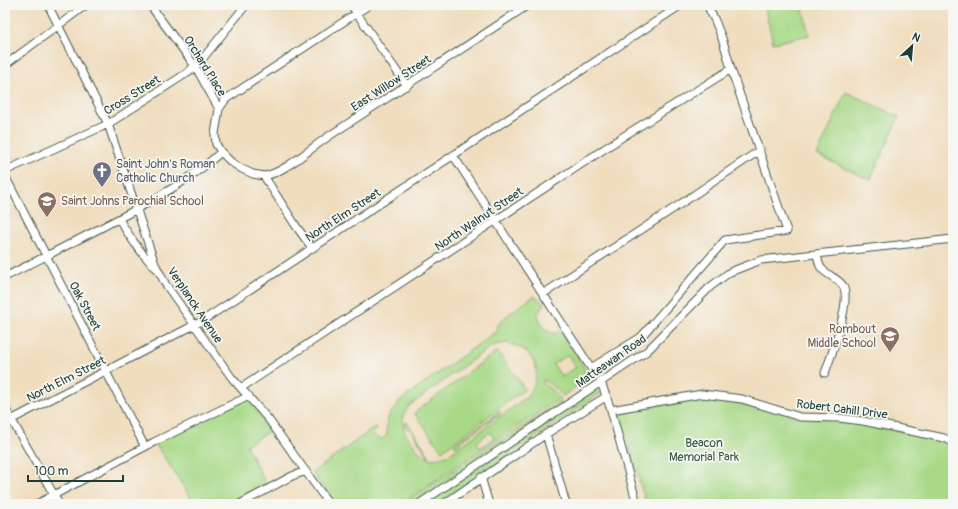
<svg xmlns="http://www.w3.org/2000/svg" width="958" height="509" font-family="Pangolin,sans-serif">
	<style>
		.green { fill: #a8d987; stroke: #648b5e; fill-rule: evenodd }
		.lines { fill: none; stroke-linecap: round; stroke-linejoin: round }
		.minor-casing { stroke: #3e5549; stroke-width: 9 }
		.minor { stroke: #fff; stroke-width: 7 }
		.labels { text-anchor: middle; stroke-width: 3.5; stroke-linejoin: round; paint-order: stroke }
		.street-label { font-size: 12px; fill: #1f3d34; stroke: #f6f6f2 }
		.worship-label { font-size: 12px; fill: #5b616d; stroke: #f6f6f2; text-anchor: start }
		.education-label { font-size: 12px; fill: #785e54; stroke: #f6f6f2; text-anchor: start }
		.park-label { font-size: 12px; fill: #3a5c45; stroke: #f6f6f2 }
	</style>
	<rect width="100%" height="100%" fill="#f6f6f2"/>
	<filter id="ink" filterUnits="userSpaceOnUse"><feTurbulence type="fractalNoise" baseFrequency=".025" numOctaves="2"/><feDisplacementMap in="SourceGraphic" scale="8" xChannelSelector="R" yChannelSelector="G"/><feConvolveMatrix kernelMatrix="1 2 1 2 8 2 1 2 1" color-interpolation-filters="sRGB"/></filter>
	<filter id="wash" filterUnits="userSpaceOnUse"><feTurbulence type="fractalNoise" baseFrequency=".012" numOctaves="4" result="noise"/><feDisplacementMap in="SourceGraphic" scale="16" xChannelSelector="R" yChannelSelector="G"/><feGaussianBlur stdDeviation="0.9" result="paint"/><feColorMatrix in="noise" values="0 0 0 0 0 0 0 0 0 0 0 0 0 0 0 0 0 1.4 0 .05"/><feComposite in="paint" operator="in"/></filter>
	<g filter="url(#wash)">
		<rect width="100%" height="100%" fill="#f0ddbe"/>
		<path class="green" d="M764 5H802L809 35 773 43Z
			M846 92 899 117 870 180 817 155Z
			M534 296 541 301 544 305 538 314C540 325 548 338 560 331L584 367 588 378 563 396 556 388 543 380V384L554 391 560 398 399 504H336L312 473 375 427 377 429 373 434 377 438 382 439 387 435C385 422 388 413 399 405L397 403 498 330 496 328C503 316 523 304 534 296ZM505 343C535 348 545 372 528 396L450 454 433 459 428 458 417 450 405 433 403 424 404 414 409 406 487 349 496 345ZM568 355 576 368 573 370 572 369 562 377 553 364ZM490 432 494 438 480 448 477 442Z
			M497 351 525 389 442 451 414 413Z
			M593 391H598L601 393 437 504H426Z
			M702 394 784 412 839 418 953 442V504H646L620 415 623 413Z
			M249 396 275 428 246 445 269 489 240 504H195L154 442Z
			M561 401V404L412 504H402Z
			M499 411 501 414 496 418 495 417 460 442 461 443 456 447 454 444 494 416V415Z
			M407 422 430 457H429L409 428 408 429 404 424Z"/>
	</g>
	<g filter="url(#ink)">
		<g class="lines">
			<g class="minor-casing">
				<path id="minor" d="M48 5 108 124 155 264 166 285 232 378 269 420 329 504
					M150 5 195 66 219 109 215 134 216 144 221 152 231 162 242 169 253 174 264 176 296 226 312 248
					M351 5 407 86
					M5 65 86 5
					M219 109 226 99 369 5
					M453 155 591 368 641 337 725 240 787 231 731 69C725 46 719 26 707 5
					M5 171 108 124 187 73 204 57 246 5
					M5 176 145 447
					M264 176C284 173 311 148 329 136 395 93 462 49 528 5
					M119 219C129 236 141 254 156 268
					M817 254C818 258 818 262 820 266 824 275 838 277 843 286 852 301 831 356 825 373
					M5 277C48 255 92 233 135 210 165 193 195 176 221 152
					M543 294 685 201 760 150
					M601 382 611 410 637 504
					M241 388 627 134 731 69
					M5 408 59 504
					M611 410 702 394 742 399 800 417 839 418 863 421 944 438 953 442
					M5 423 202 321 681 5
					M546 434 566 504
					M481 477 489 504
					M37 504 154 442 249 396
					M240 504 292 476 306 471
					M419 504 647 351 710 287 730 272 761 260 953 239
					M444 504 546 434 607 396"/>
			</g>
			<use href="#minor" class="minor"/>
		</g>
	</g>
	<defs>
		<g id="church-pin" transform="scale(1)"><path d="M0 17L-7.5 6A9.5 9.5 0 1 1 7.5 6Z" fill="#6b7280" stroke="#f6f6f2"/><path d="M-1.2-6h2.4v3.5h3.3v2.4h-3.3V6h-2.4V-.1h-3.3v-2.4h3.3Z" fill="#fff"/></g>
		<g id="school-pin" transform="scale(1)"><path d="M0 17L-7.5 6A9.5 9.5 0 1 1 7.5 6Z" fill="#8d6e63" stroke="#f6f6f2"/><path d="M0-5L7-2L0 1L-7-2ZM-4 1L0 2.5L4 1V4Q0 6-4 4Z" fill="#fff"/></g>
	</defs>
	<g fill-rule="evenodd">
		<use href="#church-pin" x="102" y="171"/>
		<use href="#school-pin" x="47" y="201"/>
		<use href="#school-pin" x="890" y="336"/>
	</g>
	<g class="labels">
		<g class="street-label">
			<text transform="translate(205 66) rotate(58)" y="4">Orchard Place</text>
			<text transform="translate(391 83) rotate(-33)" y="4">East Willow Street</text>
			<text transform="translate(132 95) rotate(-32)" y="4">Cross Street</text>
			<text transform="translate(343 215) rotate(-33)" y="4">North Elm Street</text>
			<text transform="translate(479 219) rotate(-34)" y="4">North Walnut Street</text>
			<text transform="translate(195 305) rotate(56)" y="4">Verplanck Avenue</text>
			<text transform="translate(85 306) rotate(62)" y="4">Oak Street</text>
			<text transform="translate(611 361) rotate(-35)" y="4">Matteawan Road</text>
			<text transform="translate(66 379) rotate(-27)" y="4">North Elm Street</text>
			<text transform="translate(842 409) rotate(7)" y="4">Robert Cahill Drive</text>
		</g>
		<g class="worship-label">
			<text x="116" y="168">Saint John's Roman<tspan x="116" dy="14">Catholic Church</tspan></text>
		</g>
		<g class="education-label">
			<text x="61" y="205">Saint Johns Parochial School</text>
			<text x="876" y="333" text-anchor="end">Rombout<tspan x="876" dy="14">Middle School</tspan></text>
		</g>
		<g class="park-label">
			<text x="704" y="447">Beacon<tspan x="704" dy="14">Memorial Park</tspan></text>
		</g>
	</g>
	<rect width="958" height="509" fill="none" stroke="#f6f6f2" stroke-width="20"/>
	<g transform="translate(912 46) rotate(26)" stroke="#f6f6f2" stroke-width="3" paint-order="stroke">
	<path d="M0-3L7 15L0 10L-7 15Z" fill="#1f3d34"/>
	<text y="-6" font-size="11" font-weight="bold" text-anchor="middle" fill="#1f3d34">N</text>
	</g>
	<path d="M28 475v6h95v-6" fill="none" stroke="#1f3d34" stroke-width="2"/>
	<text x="34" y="475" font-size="12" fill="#1f3d34" stroke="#f6f6f2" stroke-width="3" paint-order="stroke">100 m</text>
</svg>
